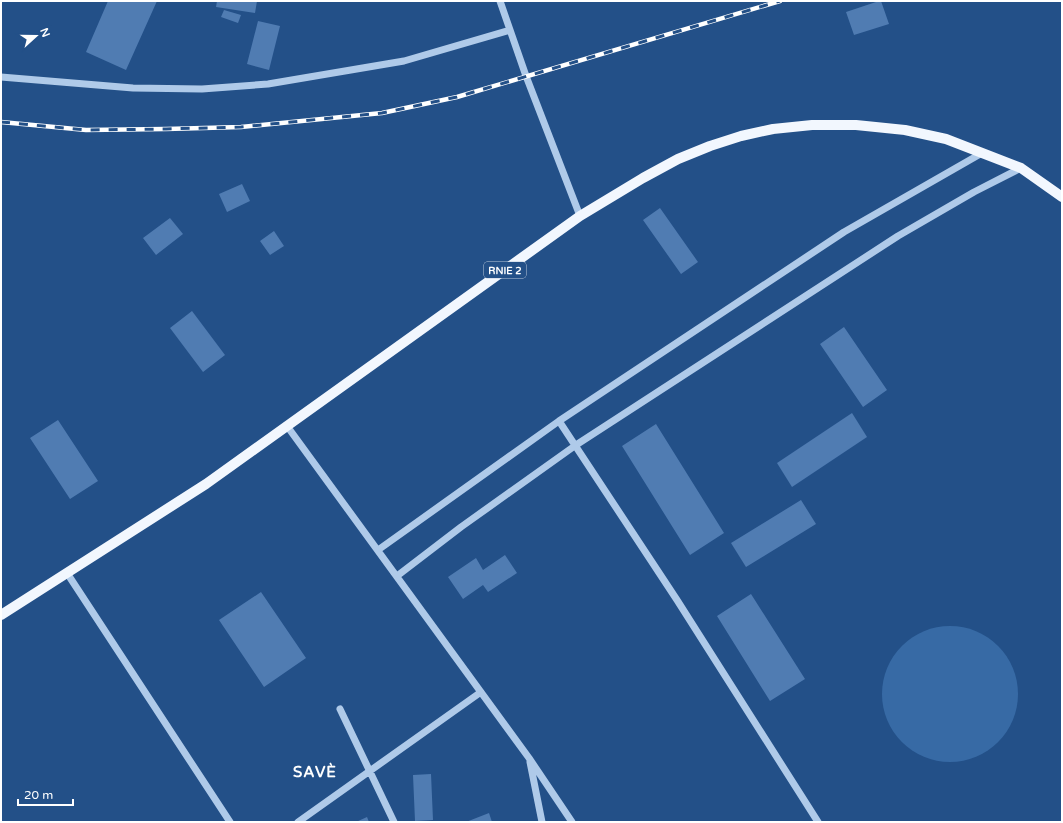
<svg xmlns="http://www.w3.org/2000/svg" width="1063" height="823" font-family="'Varela Round',sans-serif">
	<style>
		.green { fill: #376aa5 }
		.building { fill: #507cb2 }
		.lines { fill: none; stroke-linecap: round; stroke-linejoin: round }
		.minor { stroke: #afcae9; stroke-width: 7 }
		.major { stroke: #f2f7fe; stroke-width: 10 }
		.rail-casing { stroke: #fff; stroke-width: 4.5 }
		.rail { stroke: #235088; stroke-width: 3; stroke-dasharray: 9; stroke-linecap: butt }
		.labels { text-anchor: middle; stroke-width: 4; stroke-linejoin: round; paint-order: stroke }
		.shield { fill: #235088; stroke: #bdcadb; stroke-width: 1 }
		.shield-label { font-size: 10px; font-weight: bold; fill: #fff }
		.district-label { font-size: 15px; font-weight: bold; letter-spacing: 1px; fill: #fff; stroke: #235088 }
	</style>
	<rect width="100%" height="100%" fill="#235088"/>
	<path class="green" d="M882 694a68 68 0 1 1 136 0a68 68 0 1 1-136 0Z"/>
	<path class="building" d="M108 1H157L126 70 86 52Z
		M217 1H257L255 13 216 7Z
		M879 1H881L889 24 854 35 846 12Z
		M224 10 241 15 238 23 221 17Z
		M258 21 280 26 269 70 247 64Z
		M242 184 250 201 227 212 219 194Z
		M660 208 698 262 681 274 643 220Z
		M170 218 183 234 156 255 143 238Z
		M274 231 284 246 270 255 260 241Z
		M192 311 225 355 203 372 170 328Z
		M844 327 887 390 863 407 820 344Z
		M852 413 867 437 792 487 777 463Z
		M58 420 98 481 70 499 30 438Z
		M656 424 724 533 690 555 622 446Z
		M801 500 816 524 746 567 731 543Z
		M505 555 517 573 488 592 483 585 463 599 448 577 476 558 483 570Z
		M261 592 306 658 264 687 219 620Z
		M751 594 805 679 770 701 717 616Z
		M431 774 433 820 415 821 413 775Z
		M489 813 492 822H466Z
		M367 817 369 822H356Z"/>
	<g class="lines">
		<path class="minor" d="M500 1 526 76 580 216
			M1 77 133 88 202 89 268 84 404 61 510 30
			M559 421 677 600 818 822
			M287 426 529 758 572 822
			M378 550 559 421 844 232 982 153
			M67 573 230 822
			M397 576 461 527 576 445 898 236 974 192 1021 168
			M340 709 394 822
			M530 762 542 822
			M298 822 481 692"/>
		<path class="major" d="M1 615 206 484 580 216 643 178 678 159 710 146 741 136 773 129 812 125H856L905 130 946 139 1021 168 1062 197"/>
		<g class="rail-casing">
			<path id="rail" d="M1 122 86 130 166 129 241 127 382 113 457 97 780 1"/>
		</g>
		<use href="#rail" class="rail"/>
	</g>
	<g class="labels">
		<rect class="shield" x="484" y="262" width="42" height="16" rx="3"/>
		<g class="shield-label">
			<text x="505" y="274">RNIE 2</text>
		</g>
		<g class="district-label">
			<text x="315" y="777">SAVÈ</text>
		</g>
	</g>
	<rect width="1063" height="823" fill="none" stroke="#ffffff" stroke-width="4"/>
	<g transform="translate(36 36) rotate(69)" stroke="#235088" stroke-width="3" paint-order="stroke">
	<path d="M0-3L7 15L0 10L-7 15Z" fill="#ffffff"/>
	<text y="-6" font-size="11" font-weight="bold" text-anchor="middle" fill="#ffffff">N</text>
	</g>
	<path d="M18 799v6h55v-6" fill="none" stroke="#ffffff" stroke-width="2"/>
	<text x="24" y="799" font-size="12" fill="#ffffff" stroke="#235088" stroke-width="3" paint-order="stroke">20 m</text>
</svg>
